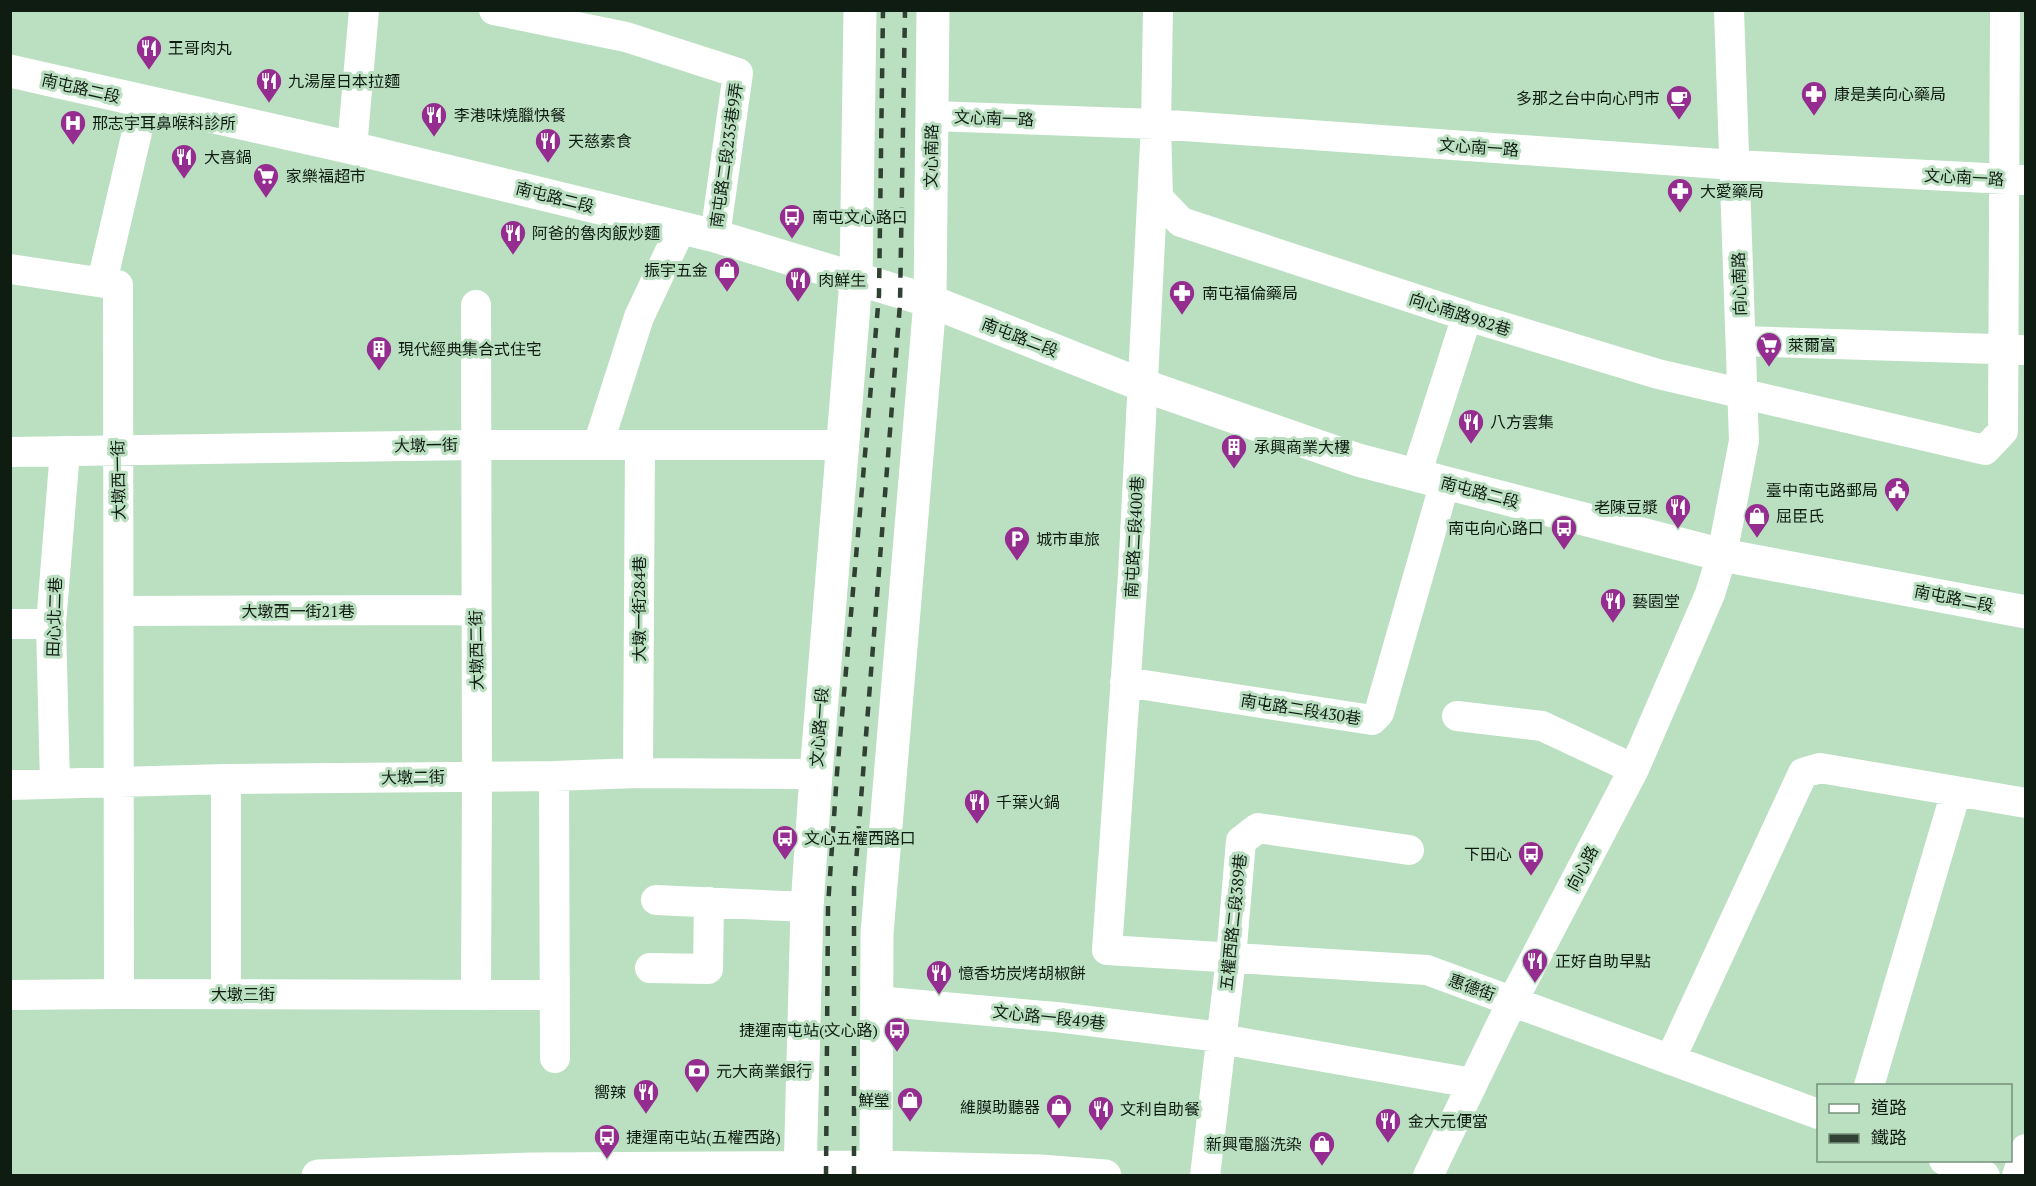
<svg xmlns="http://www.w3.org/2000/svg" width="2036" height="1186" font-family="'PT Serif','Noto Sans TC',serif">
	<style>
		.lines { fill: none; stroke-linecap: round; stroke-linejoin: round }
		.minor { stroke: #fff; stroke-width: 30 }
		.major { stroke: #fff; stroke-width: 33 }
		.rail { stroke: #304133; stroke-width: 4.5; stroke-dasharray: 10 10; stroke-linecap: butt }
		.labels { text-anchor: middle; stroke-width: 6; stroke-linejoin: round; paint-order: stroke }
		.poi-label { font-size: 16px; fill: #0f1c12; stroke: #bbdfc1; text-anchor: start }
		.street-label { font-size: 16px; fill: #0f1c12; stroke: #bbdfc1 }
	</style>
	<rect width="100%" height="100%" fill="#bbdfc1"/>
	<g class="lines">
		<path class="minor" d="M494 10 626 37 738 73 715 236
			M1158 10 1156 124 1158 198 1181 222 1467 316 1658 374 1985 450 2003 431 2005 10
			M932 116 1156 124 1735 165 2026 180
			M1156 124 1133 575 1107 950 1427 970 1818 1114
			M352 148 364 10
			M10 269 118 285 119 994
			M102 282 144 102
			M1741 341 2026 350
			M598 445 639 317 681 228
			M10 452 476 445H841
			M1416 475 1467 316
			M120 611 476 610
			M10 624H51
			M1125 682 1372 720 1379 713 1445 482
			M1457 716 1542 726 1634 769
			M638 773 640 445
			M554 776 555 1058
			M226 779V994
			M55 784 51 624 65 451
			M10 785 226 779 554 776 638 773 816 774
			M656 900 807 907
			M650 968 708 969 709 902
			M10 995 119 994 555 995
			M476 995 477 776 476 305
			M876 1001 1056 1017 1221 1037
			M1221 1039 1472 1083
			M1670 1060 1803 773 1820 768 2026 803
			M1869 1086 1956 792
			M1944 1160 1985 1176
			M1205 1176 1231 958 1241 841 1258 828 1409 850
			M1428 1176 1512 1002 1634 769 1710 594 1722 555 1744 441 1729 10
			M2017 1176 2026 1149"/>
		<path class="major" d="M10 71 352 148 715 236 930 301 1142 385 1358 460 1722 555 2026 612
			M318 1176 532 1169 876 1167 1040 1171 1105 1176
			M800 1176 807 907 816 774 856 280 860 10
			M876 1176 877 933 930 301 933 10"/>
		<path class="rail" d="M826 1176 828 906 837 773 879 295 883 10
			M854 1176V888L900 304 905 10"/>
	</g>
	<defs>
		<g id="restaurant-pin" transform="scale(1.35)"><path d="M0 17L-7.5 6A9.5 9.5 0 1 1 7.5 6Z" fill="#952c8f" stroke="#bbdfc1"/><path d="M-5-6h1v4h1v-4h1v4h1v-4h1v5L-1.5 .5V6h-2V.5L-5-1ZM5-6V6H3V1.5H1.5Q1.5-4 5-6Z" fill="#fff"/></g>
		<g id="pharmacy-pin" transform="scale(1.35)"><path d="M0 17L-7.5 6A9.5 9.5 0 1 1 7.5 6Z" fill="#952c8f" stroke="#bbdfc1"/><path d="M-2-6h4v4h4v4h-4v4h-4v-4h-4v-4h4Z" fill="#fff"/></g>
		<g id="cafe-pin" transform="scale(1.35)"><path d="M0 17L-7.5 6A9.5 9.5 0 1 1 7.5 6Z" fill="#952c8f" stroke="#bbdfc1"/><path d="M-5.5-4.5H6V0H3Q3 3.5 0 3.5H-2.5Q-5.5 3.5-5.5 0ZM3-3.2v2h1.7v-2ZM-6 4.5H4V6H-6Z" fill="#fff"/></g>
		<g id="hospital-pin" transform="scale(1.35)"><path d="M0 17L-7.5 6A9.5 9.5 0 1 1 7.5 6Z" fill="#952c8f" stroke="#bbdfc1"/><path d="M-5-5h3v3.5h4V-5h3V5h-3V1.5h-4V5h-3Z" fill="#fff"/></g>
		<g id="supermarket-pin" transform="scale(1.35)"><path d="M0 17L-7.5 6A9.5 9.5 0 1 1 7.5 6Z" fill="#952c8f" stroke="#bbdfc1"/><path d="M-6-5.5h2.5l.6 2H6L4.5 2H-2.5L-4.4-4H-6ZM-1.5 3.2a1.3 1.3 0 1 0 .1 0ZM3 3.2a1.3 1.3 0 1 0 .1 0Z" fill="#fff"/></g>
		<g id="bus-pin" transform="scale(1.35)"><path d="M0 17L-7.5 6A9.5 9.5 0 1 1 7.5 6Z" fill="#952c8f" stroke="#bbdfc1"/><path d="M-5-6H5V4H4V6H2V4H-2V6H-4V4H-5ZM-3.5-4V0h7V-4ZM-3.5 1.2v1.5H-2V1.2ZM2 1.2v1.5H3.5V1.2Z" fill="#fff"/></g>
		<g id="shop-pin" transform="scale(1.35)"><path d="M0 17L-7.5 6A9.5 9.5 0 1 1 7.5 6Z" fill="#952c8f" stroke="#bbdfc1"/><path d="M-5-2.5h2.3a2.7 3.5 0 0 1 5.4 0H5L5.5 6h-11ZM-1.5-2.5h3a1.5 2.3 0 0 0-3 0Z" fill="#fff"/></g>
		<g id="building-pin" transform="scale(1.35)"><path d="M0 17L-7.5 6A9.5 9.5 0 1 1 7.5 6Z" fill="#952c8f" stroke="#bbdfc1"/><path d="M-4-6H4V6H1V3H-1V6H-4ZM-2.5-4.3h1.7v1.8h-1.7ZM.8-4.3h1.7v1.8H.8ZM-2.5-1h1.7V.8h-1.7ZM.8-1h1.7V.8H.8Z" fill="#fff"/></g>
		<g id="civic-pin" transform="scale(1.35)"><path d="M0 17L-7.5 6A9.5 9.5 0 1 1 7.5 6Z" fill="#952c8f" stroke="#bbdfc1"/><path d="M-.6-6.5H3V-4.5H.6V-3L4-1V1h2V6H-6V1h2V-1L-.6-3ZM-1.2 2.5V6h2.4V2.5Z" fill="#fff"/></g>
		<g id="parking-pin" transform="scale(1.35)"><path d="M0 17L-7.5 6A9.5 9.5 0 1 1 7.5 6Z" fill="#952c8f" stroke="#bbdfc1"/><path d="M-3.5-5.5H1a3.5 3.5 0 0 1 0 7H-1V5.5H-3.5ZM-1-3.4V-.6H.8a1.4 1.4 0 0 0 0-2.8Z" fill="#fff"/></g>
		<g id="bank-pin" transform="scale(1.35)"><path d="M0 17L-7.5 6A9.5 9.5 0 1 1 7.5 6Z" fill="#952c8f" stroke="#bbdfc1"/><path d="M-6-4H6V4H-6ZM0-2.3a2.3 2.3 0 1 0 0 4.6a2.3 2.3 0 1 0 0-4.6Z" fill="#fff"/></g>
	</defs>
	<g fill-rule="evenodd">
		<use href="#restaurant-pin" x="149" y="48"/>
		<use href="#restaurant-pin" x="269" y="81"/>
		<use href="#pharmacy-pin" x="1814" y="94"/>
		<use href="#cafe-pin" x="1679" y="98"/>
		<use href="#restaurant-pin" x="434" y="115"/>
		<use href="#hospital-pin" x="73" y="123"/>
		<use href="#restaurant-pin" x="548" y="141"/>
		<use href="#restaurant-pin" x="184" y="157"/>
		<use href="#supermarket-pin" x="266" y="176"/>
		<use href="#pharmacy-pin" x="1680" y="191"/>
		<use href="#bus-pin" x="792" y="217"/>
		<use href="#restaurant-pin" x="513" y="233"/>
		<use href="#shop-pin" x="727" y="270"/>
		<use href="#restaurant-pin" x="798" y="280"/>
		<use href="#pharmacy-pin" x="1182" y="293"/>
		<use href="#supermarket-pin" x="1769" y="345"/>
		<use href="#building-pin" x="379" y="349"/>
		<use href="#restaurant-pin" x="1471" y="422"/>
		<use href="#building-pin" x="1234" y="447"/>
		<use href="#civic-pin" x="1897" y="490"/>
		<use href="#restaurant-pin" x="1678" y="507"/>
		<use href="#shop-pin" x="1757" y="516"/>
		<use href="#bus-pin" x="1564" y="528"/>
		<use href="#parking-pin" x="1017" y="539"/>
		<use href="#restaurant-pin" x="1613" y="601"/>
		<use href="#restaurant-pin" x="977" y="802"/>
		<use href="#bus-pin" x="785" y="838"/>
		<use href="#bus-pin" x="1531" y="854"/>
		<use href="#restaurant-pin" x="1535" y="961"/>
		<use href="#restaurant-pin" x="939" y="973"/>
		<use href="#bus-pin" x="897" y="1030"/>
		<use href="#bank-pin" x="697" y="1071"/>
		<use href="#restaurant-pin" x="646" y="1092"/>
		<use href="#shop-pin" x="910" y="1100"/>
		<use href="#shop-pin" x="1059" y="1107"/>
		<use href="#restaurant-pin" x="1101" y="1109"/>
		<use href="#restaurant-pin" x="1388" y="1121"/>
		<use href="#bus-pin" x="607" y="1137"/>
		<use href="#shop-pin" x="1322" y="1144"/>
	</g>
	<g class="labels">
		<g class="poi-label">
			<text x="168" y="54">王哥肉丸</text>
			<text x="288" y="87">九湯屋日本拉麵</text>
			<text x="1834" y="100">康是美向心藥局</text>
			<text x="1660" y="104" text-anchor="end">多那之台中向心門市</text>
			<text x="454" y="121">李港味燒臘快餐</text>
			<text x="92" y="129">邢志宇耳鼻喉科診所</text>
			<text x="568" y="147">天慈素食</text>
			<text x="204" y="163">大喜鍋</text>
			<text x="286" y="182">家樂福超市</text>
			<text x="1700" y="197">大愛藥局</text>
			<text x="812" y="223">南屯文心路口</text>
			<text x="532" y="239">阿爸的魯肉飯炒麵</text>
			<text x="708" y="276" text-anchor="end">振宇五金</text>
			<text x="818" y="286">肉鮮生</text>
			<text x="1202" y="299">南屯福倫藥局</text>
			<text x="1788" y="351">萊爾富</text>
			<text x="398" y="355">現代經典集合式住宅</text>
			<text x="1490" y="428">八方雲集</text>
			<text x="1254" y="453">承興商業大樓</text>
			<text x="1878" y="496" text-anchor="end">臺中南屯路郵局</text>
			<text x="1658" y="513" text-anchor="end">老陳豆漿</text>
			<text x="1776" y="522">屈臣氏</text>
			<text x="1544" y="534" text-anchor="end">南屯向心路口</text>
			<text x="1036" y="545">城市車旅</text>
			<text x="1632" y="607">藝園堂</text>
			<text x="996" y="808">千葉火鍋</text>
			<text x="804" y="844">文心五權西路口</text>
			<text x="1512" y="860" text-anchor="end">下田心</text>
			<text x="1555" y="967">正好自助早點</text>
			<text x="958" y="979">憶香坊炭烤胡椒餅</text>
			<text x="878" y="1036" text-anchor="end">捷運南屯站(文心路)</text>
			<text x="716" y="1077">元大商業銀行</text>
			<text x="626" y="1098" text-anchor="end">嚮辣</text>
			<text x="890" y="1106" text-anchor="end">鮮瑩</text>
			<text x="1040" y="1113" text-anchor="end">維膜助聽器</text>
			<text x="1120" y="1115">文利自助餐</text>
			<text x="1408" y="1127">金大元便當</text>
			<text x="626" y="1143">捷運南屯站(五權西路)</text>
			<text x="1302" y="1150" text-anchor="end">新興電腦洗染</text>
		</g>
		<g class="street-label">
			<text transform="translate(81 88) rotate(13)" y="6">南屯路二段</text>
			<text transform="translate(994 118) rotate(2)" y="6">文心南一路</text>
			<text transform="translate(1479 147) rotate(4)" y="6">文心南一路</text>
			<text transform="translate(726 155) rotate(-82)" y="6">南屯路二段235巷9弄</text>
			<text transform="translate(931 156) rotate(-89)" y="6">文心南路</text>
			<text transform="translate(1964 177) rotate(3)" y="6">文心南一路</text>
			<text transform="translate(555 197) rotate(14)" y="6">南屯路二段</text>
			<text transform="translate(1739 284) rotate(-92)" y="6">向心南路</text>
			<text transform="translate(1460 314) rotate(18)" y="6">向心南路982巷</text>
			<text transform="translate(1020 337) rotate(21)" y="6">南屯路二段</text>
			<text transform="translate(426 445) rotate(-1)" y="6">大墩一街</text>
			<text transform="translate(118 480) rotate(-91)" y="6">大墩西一街</text>
			<text transform="translate(1480 492) rotate(15)" y="6">南屯路二段</text>
			<text transform="translate(1134 537) rotate(-87)" y="6">南屯路二段400巷</text>
			<text transform="translate(1954 598) rotate(11)" y="6">南屯路二段</text>
			<text transform="translate(639 609) rotate(-90)" y="6">大墩一街284巷</text>
			<text x="298" y="617">大墩西一街21巷</text>
			<text transform="translate(54 617) rotate(-88)" y="6">田心北二巷</text>
			<text transform="translate(476 650) rotate(-91)" y="6">大墩西二街</text>
			<text transform="translate(1301 709) rotate(9)" y="6">南屯路二段430巷</text>
			<text transform="translate(819 727) rotate(-86)" y="6">文心路一段</text>
			<text transform="translate(413 777) rotate(-1)" y="6">大墩二街</text>
			<text transform="translate(1582 868) rotate(-62)" y="6">向心路</text>
			<text transform="translate(1233 922) rotate(-84)" y="6">五權西路二段389巷</text>
			<text transform="translate(1472 987) rotate(20)" y="6">惠德街</text>
			<text x="243" y="1000">大墩三街</text>
			<text transform="translate(1049 1017) rotate(6)" y="6">文心路一段49巷</text>
		</g>
	</g>
	<rect width="2036" height="1186" fill="none" stroke="#0f1c12" stroke-width="24"/>
	<rect x="1817" y="1084" width="195" height="78" fill="#bbdfc1" stroke="#76917b" stroke-width="1.5"/>
	<rect x="1829" y="1104" width="30" height="9" fill="#ffffff" stroke="#76917b" stroke-width="1.5"/>
	<text x="1871" y="1114" font-size="18" fill="#0f1c12">道路</text>
	<rect x="1829" y="1134" width="30" height="9" fill="#304133" stroke="#76917b" stroke-width="1.5"/>
	<text x="1871" y="1144" font-size="18" fill="#0f1c12">鐵路</text>
</svg>
